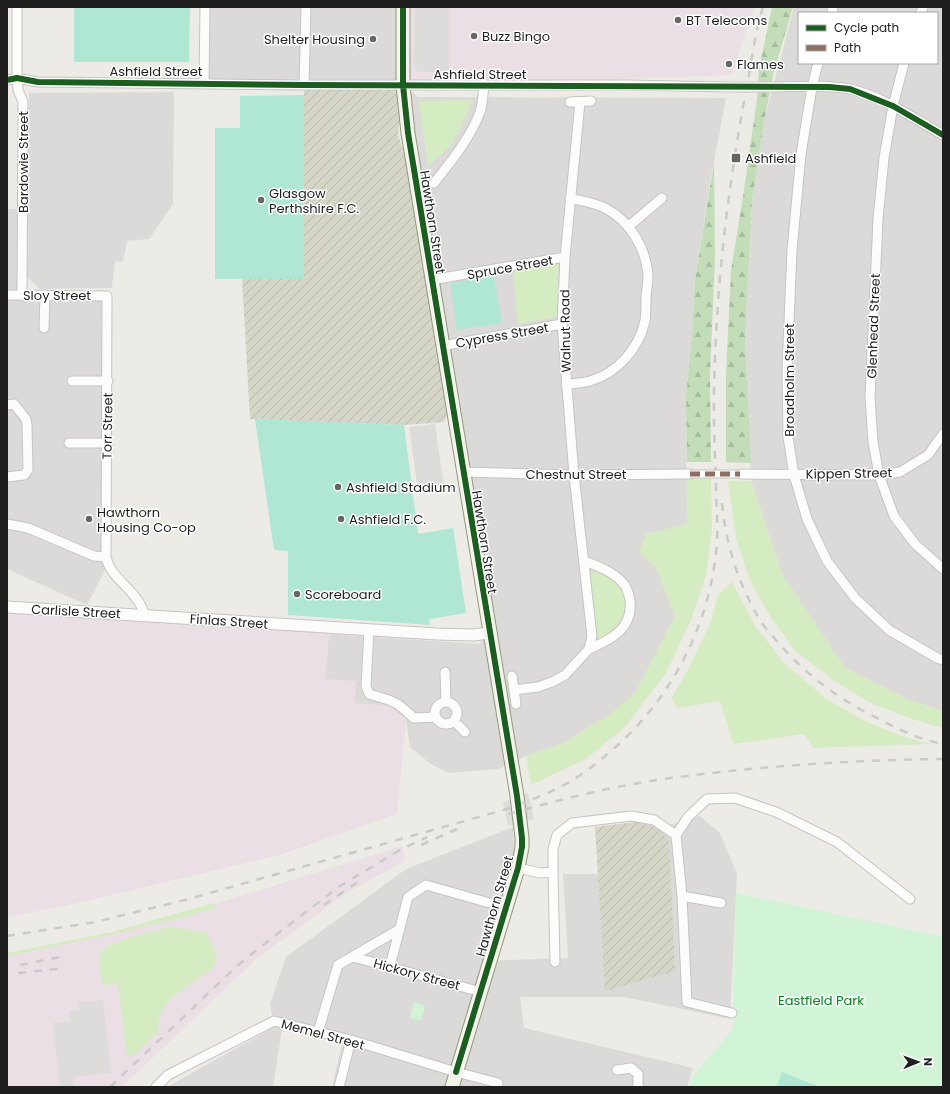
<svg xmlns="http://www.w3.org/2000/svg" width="950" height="1094" font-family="Poppins,sans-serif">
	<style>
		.residential { fill: #dbdad8; fill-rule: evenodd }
		.industrial { fill: #eadfe4 }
		.construction { fill: url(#construction-furrows) }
		.grass { fill: #d5ecc3 }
		.forest { fill: url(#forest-firs) }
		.park { fill: #d2f4d6 }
		.pitch { fill: #afe7d4 }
		.parking { fill: #dddcda }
		.pier { fill: #dcdcda }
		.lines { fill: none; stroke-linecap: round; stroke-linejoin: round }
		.minor-casing { stroke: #c5c4c2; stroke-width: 11 }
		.tertiary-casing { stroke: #c5c4c2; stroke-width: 13 }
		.secondary-casing { stroke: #93977e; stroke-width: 15 }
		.minor { stroke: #fcfcfb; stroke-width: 9 }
		.tertiary { stroke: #fcfcfb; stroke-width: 11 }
		.secondary { stroke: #f2f4e9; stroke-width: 13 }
		.rail { stroke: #cacac9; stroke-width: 2.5; stroke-dasharray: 8 8; stroke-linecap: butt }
		.pedestrian-bridge-casing { stroke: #c5c4c2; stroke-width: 9; stroke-linecap: butt }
		.minor-bridge-casing { stroke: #c5c4c2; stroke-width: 11; stroke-linecap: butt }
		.pedestrian-bridge { stroke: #fcfcfb; stroke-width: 7 }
		.minor-bridge { stroke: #fcfcfb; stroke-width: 9 }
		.quiet { stroke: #8d6e63; stroke-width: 5; stroke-dasharray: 10 5; stroke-linecap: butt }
		.cycleway-casing { stroke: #fff; stroke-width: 8 }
		.cycleway { stroke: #1b5e20; stroke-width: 6 }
		.poi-dot { fill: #666664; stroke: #fff; stroke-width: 1.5 }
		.labels { text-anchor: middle; stroke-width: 3; stroke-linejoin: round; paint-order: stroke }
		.poi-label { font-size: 13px; fill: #1e1e1e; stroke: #fff; text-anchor: start }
		.street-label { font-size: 13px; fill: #1e1e1e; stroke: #fff }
		.park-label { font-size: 13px; fill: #05821c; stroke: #fff }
	</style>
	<defs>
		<pattern id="construction-furrows" width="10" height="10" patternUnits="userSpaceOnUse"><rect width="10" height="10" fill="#d5d6c7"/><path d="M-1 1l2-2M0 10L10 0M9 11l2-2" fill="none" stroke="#b6b7aa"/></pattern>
		<pattern id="forest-firs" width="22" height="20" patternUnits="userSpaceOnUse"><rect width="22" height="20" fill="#c3ddb9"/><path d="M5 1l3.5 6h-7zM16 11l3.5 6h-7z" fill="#a7bd9f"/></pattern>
	</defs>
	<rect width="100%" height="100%" fill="#ecebe6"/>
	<path class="residential" d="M205 7H403V85L418 97 726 98 710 182 695 280 692 334 686 398 687 525 646 534 657 569 675 617 636 693 612 713 564 743 526 756 498 769 449 773 431 764 410 747 406 719 354 703 325 679 329 634 479 644 489 633 403 85 204 83Z
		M794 7H943V711L911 701 845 668 782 574 751 481 745 339 752 200 765 117ZM799 13H937V63H799Z
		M174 92 173 204 149 239 127 241 123 261 115 262 112 288 40 289 27 277 29 93Z
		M7 209H23L22 295 107 296 108 564 87 605 7 569Z
		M700 816 720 833 737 874 730 1019 624 997H520L524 1028 693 1068 687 1087H332L342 1044 282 1028 273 1087H167L274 1027 270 1004 286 957 406 869 513 827 514 854 483 961 568 958 563 874H599V846Z"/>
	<path class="industrial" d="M403 7H754L732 75 484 84 403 85Z
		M7 607 213 620 329 634 325 679 356 681 355 703 390 706 406 719 397 814 279 855 65 906 7 917Z
		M402 846 405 861 345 894 255 960 122 1087H7V953L112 932 228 900Z"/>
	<path class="construction" d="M304 85H403L398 135 416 189 451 404 444 422 404 425 250 419 242 278H302Z
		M635 822 654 826 669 839 675 971 605 991 595 827Z"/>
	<path class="grass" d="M473 100 451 146 428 166 419 101Z
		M559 262 557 317 518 324 513 272Z
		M687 479H711L712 530 706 576 691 620 666 673 624 728 586 759 531 785 526 756 564 743 612 713 635 693 675 617 657 569 639 552 646 534 687 524Z
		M728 481H751L782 574 845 668 911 701 943 711V728L912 719 872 704 836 682 795 651 770 616 749 579 736 537Z
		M595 570C602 573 611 577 617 582 621 586 623 591 624 596 630 618 618 628 602 641L597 637 590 576Z
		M732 582 756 627 784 663 825 698 863 720 904 737 931 744 813 748 804 734 733 744 720 701 678 708 671 698 687 672 710 624 718 595Z
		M214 903 215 908 176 919 114 934 7 956V953L112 932Z
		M170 927 205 932C210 941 217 950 216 961 215 968 207 972 202 976 184 989 153 1005 159 1031L132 1057 127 1055 118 984 105 985 102 983C101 976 98 956 102 951 109 941 157 930 170 927Z"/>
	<path class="forest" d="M772 7H793L773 75 765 117 752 200 745 339 751 463 726 462V373L731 271 744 190 757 99 759 69Z
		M714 162 715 258 710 375 711 462H687L686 398 692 334 695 280Z"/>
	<path class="park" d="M736 893 943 937V1087H689L693 1076 733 1029Z
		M414 1002 425 1005 421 1021 410 1018Z"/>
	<path class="pitch" d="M74 7H190L189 62H74Z
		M304 95V279H215V128H240V96Z
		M494 276 502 323 457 330 450 283Z
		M255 419 404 425 418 534 453 528 466 613 430 619 429 613 430 625 288 615V551L274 550Z
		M782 1072 817 1086 816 1087H777Z"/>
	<path class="parking" d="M415 7H449V72H418L414 67Z
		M435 424 444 486 418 490 409 427Z
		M103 1000 111 1073 74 1077 75 1087H60L53 1023 70 1021 69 1011 79 1010 78 1002Z"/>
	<path class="pier" d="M528 793 534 819 508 826 503 802Z"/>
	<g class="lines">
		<g class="minor-casing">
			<path id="minor" d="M17 7V78L18 90 23 102 22 295
				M832 13 833 7
				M921 13 923 7
				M818 63 812 87 801 154 792 250 787 370 788 437 794 475 807 519 827 561 855 598 889 630 937 658 943 660
				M904 63 893 106 884 158 878 219 870 397 873 442 879 475 894 516 915 544 943 569
				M7 80 17 78 38 82 304 85H628L728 87
				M204 83 205 7
				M304 85 306 7
				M768 87C795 87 824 84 850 89 884 97 913 118 943 135
				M570 102 591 101
				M434 183C450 163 471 137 480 112 483 104 483 93 484 84
				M628 227 662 198
				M431 280 565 257
				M7 295 107 296 106 557C110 576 128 585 138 601 141 605 143 610 145 615
				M44 328 45 295
				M442 346 562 324
				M72 381H108
				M566 385C574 383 583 383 590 381 618 373 639 348 645 321 646 313 646 304 646 296 647 289 648 282 648 275 646 248 630 221 605 208 595 203 582 201 570 198
				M7 405 14 404 26 419 27 425 28 470 24 475 7 477
				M69 443H108
				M463 472 574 475 690 474
				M740 474 879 475 900 472 928 455 943 434
				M7 524 28 528 94 556 106 557
				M584 561C597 566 612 571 622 582 627 586 629 595 630 601 633 629 610 640 589 649
				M369 630 366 686 369 694 389 700 399 705 414 718 436 717
				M445 672 446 701
				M512 676 516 704
				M514 690 538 687 552 682 565 675 589 649 592 636 574 475 562 324 565 257 580 102
				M435 713a11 11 0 1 1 22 0a11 11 0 1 1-22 0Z
				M454 721 465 732
				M676 835 688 817 707 799 735 798 776 812 837 842 910 899
				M518 868 540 873 553 872
				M682 896 721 903
				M353 957 481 992
				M555 962 553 872V849L557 835 572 823 631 816 654 820 676 835 682 896 687 1002 732 1013
				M390 966 408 897 426 885 507 908
				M318 1032 338 965 400 929
				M617 1070 631 1068 638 1074V1087
				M156 1087 168 1075 274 1021 351 1040 456 1072 498 1083
				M339 1087 351 1040"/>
		</g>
		<g class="tertiary-casing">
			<path id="tertiary" d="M7 607 437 634 473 635 489 633"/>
		</g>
		<g class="secondary-casing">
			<path id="secondary" d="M403 7V85L408 133 517 796 522 838V847L518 868 452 1087"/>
		</g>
		<use href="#minor" class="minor"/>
		<use href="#tertiary" class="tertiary"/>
		<use href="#secondary" class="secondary"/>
		<path class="rail" d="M722 503C726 545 739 587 762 623 766 629 771 634 775 639 802 671 835 697 873 716 896 728 917 739 943 744
			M509 814C562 799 617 785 671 778 761 766 852 760 943 759
			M421 845 457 829
			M324 905 362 879
			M7 936 95 922 185 900 500 811C524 803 549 794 571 781 588 771 603 758 618 745 675 693 712 619 717 541 718 521 716 502 716 482 714 441 713 400 715 359 718 271 729 183 745 96 751 67 754 36 763 7
			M20 965 60 957
			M18 973 64 968
			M110 1087 238 965 272 938 340 886 400 850 427 837"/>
		<g class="pedestrian-bridge-casing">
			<path id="pedestrian-bridge" d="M690 474H740"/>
		</g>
		<g class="minor-bridge-casing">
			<path id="minor-bridge" d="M728 87H768"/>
		</g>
		<use href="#pedestrian-bridge" class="pedestrian-bridge"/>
		<use href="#minor-bridge" class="minor-bridge"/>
		<path class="quiet" d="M690 474H740"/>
		<g class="cycleway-casing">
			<path id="cycleway" d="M403 7V85L408 133 517 796 522 838V847L518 868 456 1072
				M7 80 17 78 38 82 304 85 829 87 850 89 893 106 943 135"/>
		</g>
		<use href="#cycleway" class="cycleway"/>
	</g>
	<g class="poi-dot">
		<circle cx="678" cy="20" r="4"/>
		<circle cx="474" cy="36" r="4"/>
		<circle cx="373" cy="39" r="4"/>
		<circle cx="729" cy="64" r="4"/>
		<rect x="731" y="153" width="10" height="10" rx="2"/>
		<circle cx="261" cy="200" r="4"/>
		<circle cx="338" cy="487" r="4"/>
		<circle cx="89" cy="519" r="4"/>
		<circle cx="341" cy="519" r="4"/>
		<circle cx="297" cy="594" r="4"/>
	</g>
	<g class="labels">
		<g class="poi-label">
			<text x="686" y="25">BT Telecoms</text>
			<text x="482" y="41">Buzz Bingo</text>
			<text x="365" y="44" text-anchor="end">Shelter Housing</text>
			<text x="737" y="69">Flames</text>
			<text x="745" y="163">Ashfield</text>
			<text x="269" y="198">Glasgow<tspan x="269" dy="15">Perthshire F.C.</tspan></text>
			<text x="346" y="492">Ashfield Stadium</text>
			<text x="97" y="517">Hawthorn<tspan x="97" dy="15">Housing Co-op</tspan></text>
			<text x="349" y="524">Ashfield F.C.</text>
			<text x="305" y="599">Scoreboard</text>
		</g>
		<g class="street-label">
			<text x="156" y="76">Ashfield Street</text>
			<text x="480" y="79">Ashfield Street</text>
			<text transform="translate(23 162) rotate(-90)" y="5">Bardowie Street</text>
			<text transform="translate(433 222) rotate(81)" y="5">Hawthorn Street</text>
			<text transform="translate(510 267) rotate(-10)" y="5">Spruce Street</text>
			<text x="57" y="300">Sloy Street</text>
			<text transform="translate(873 326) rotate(-88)" y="5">Glenhead Street</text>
			<text transform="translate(565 331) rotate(-91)" y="5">Walnut Road</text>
			<text transform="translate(502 335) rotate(-10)" y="5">Cypress Street</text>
			<text transform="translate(789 380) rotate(-90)" y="5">Broadholm Street</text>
			<text transform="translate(107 426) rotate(-89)" y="5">Torr Street</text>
			<text transform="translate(849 473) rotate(-1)" y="5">Kippen Street</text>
			<text x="576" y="479">Chestnut Street</text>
			<text transform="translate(485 542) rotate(81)" y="5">Hawthorn Street</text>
			<text transform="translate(76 611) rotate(3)" y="5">Carlisle Street</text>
			<text transform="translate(229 621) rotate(4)" y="5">Finlas Street</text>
			<text transform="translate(494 906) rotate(-74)" y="5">Hawthorn Street</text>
			<text transform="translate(417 974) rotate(15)" y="5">Hickory Street</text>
			<text transform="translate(323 1034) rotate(15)" y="5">Memel Street</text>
		</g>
		<g class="park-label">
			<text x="821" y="1005">Eastfield Park</text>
		</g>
	</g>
	<rect width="950" height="1094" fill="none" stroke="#1e1e1e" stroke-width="16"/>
	<rect x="798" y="12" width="140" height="52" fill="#ffffff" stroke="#a5a5a5"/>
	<rect x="806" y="25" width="20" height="6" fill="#1b5e20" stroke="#a5a5a5"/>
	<text x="834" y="32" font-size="12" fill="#1e1e1e">Cycle path</text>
	<rect x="806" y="45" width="20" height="6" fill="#8d6e63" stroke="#a5a5a5"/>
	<text x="834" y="52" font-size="12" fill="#1e1e1e">Path</text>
	<g transform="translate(918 1062) rotate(89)" stroke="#ffffff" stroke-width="3" paint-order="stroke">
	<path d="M0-3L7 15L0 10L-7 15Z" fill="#1e1e1e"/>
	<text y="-6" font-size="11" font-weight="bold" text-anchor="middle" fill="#1e1e1e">N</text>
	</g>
</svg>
